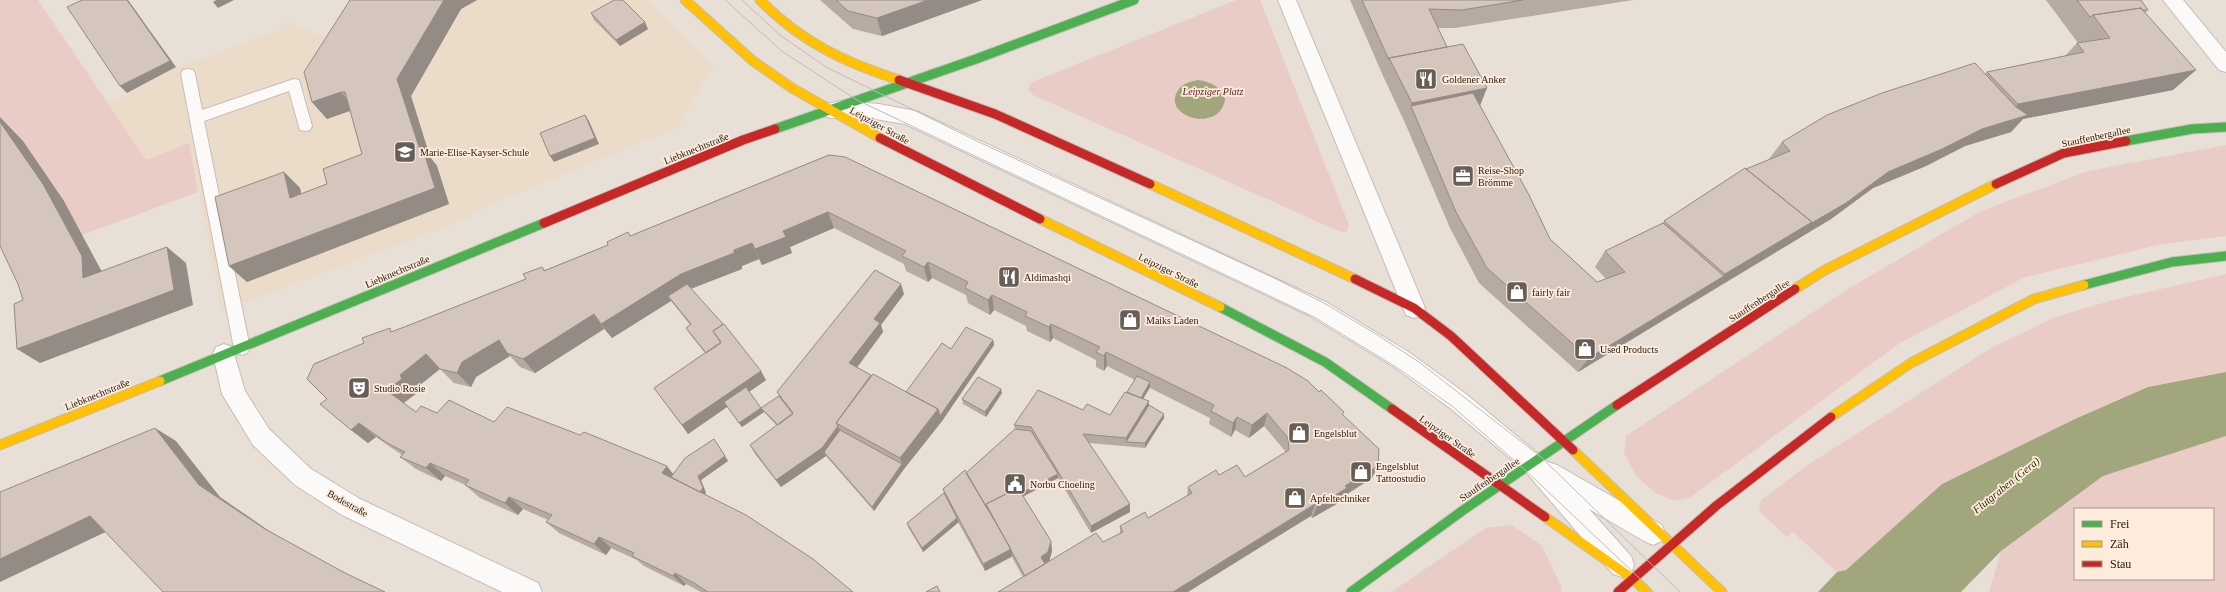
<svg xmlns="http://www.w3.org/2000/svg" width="2226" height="592" font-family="'Times New Roman',serif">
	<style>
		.built { fill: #ebdbc9 }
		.green { fill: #eaccc7; fill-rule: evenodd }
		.water { fill: #a2a67c }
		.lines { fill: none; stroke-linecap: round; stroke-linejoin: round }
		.lane-casing { stroke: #c4beb7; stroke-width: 2 }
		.street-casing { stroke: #c4beb7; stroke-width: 2 }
		.fast-casing { stroke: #c4beb7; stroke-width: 11 }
		.slow-casing { stroke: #c4beb7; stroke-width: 11 }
		.jam-casing { stroke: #c4beb7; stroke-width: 11 }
		.lane { fill: #fcfaf9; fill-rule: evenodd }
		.street { fill: #fcfaf9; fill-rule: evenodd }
		.fast { stroke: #4caf50; stroke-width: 9 }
		.slow { stroke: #ffc107; stroke-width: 9 }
		.jam { stroke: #c62828; stroke-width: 9 }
		.tram { stroke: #bebcb9; stroke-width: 1 }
		.wall { fill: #b6aaa3; fill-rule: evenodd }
		.shaded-wall { fill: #948b84 }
		.building { fill: #d4c6bd; stroke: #948b84 }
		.labels { text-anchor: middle; stroke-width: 3.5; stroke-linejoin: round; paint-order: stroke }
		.poi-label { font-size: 10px; fill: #201a14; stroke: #fdecdb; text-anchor: start }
		.park-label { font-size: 10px; font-style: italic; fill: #65171e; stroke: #fdecdb }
		.street-label { font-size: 10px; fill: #201a14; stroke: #fdecdb }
		.water-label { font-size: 11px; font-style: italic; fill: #2b3002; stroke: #fdecdb }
	</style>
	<rect width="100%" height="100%" fill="#e8dfd6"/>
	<path class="built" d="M375 0H649L713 64 678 127 472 212 473 216 222 311 189 143 146 161 108 104 170 71 281 29 287 21 345 47Z"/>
	<path class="green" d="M0 0H38L146 160 189 143 198 192 82 235 0 117Z
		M1236 0H1260L1349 225 1347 231 1341 232 1033 95 1028 89 1032 82Z
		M2226 145V236L2157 245 2023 278 1900 343 1691 497 1674 501 1654 492 1636 476 1624 453 1626 436 1848 289 1981 211 2088 171Z
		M2226 274V372L2148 387 2075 419 1942 484 1846 570 1837 572 1793 532 1787 537 1759 511 1761 500 1806 466 1991 348 2055 317 2113 300Z
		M2226 436V592H1989L2001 551 2103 476ZM2075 509H2213V579H2075Z
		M1512 525 1542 546 1562 588 1561 592H1391L1486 528Z"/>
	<path class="water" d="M1198 80C1211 82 1220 86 1225 99 1221 133 1163 118 1177 92 1181 84 1189 82 1198 80Z
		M2226 372V436L2103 476 2001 551 1961 592H1818L1837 572 1846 570 1942 484 2075 419 2148 387Z"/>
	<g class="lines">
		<g class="lane-casing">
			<path id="lane" d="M188 69 193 70 195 74 202 110 294 79 299 80 312 126 310 130 305 131 300 130 289 91 204 121 250 348 247 353 242 355 237 353 234 348 181 74 183 70Z"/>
		</g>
		<g class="street-casing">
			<path id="street" d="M1278 0H1296L1425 308 1422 315 1414 318 1406 315 1403 308Z
				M2163 0H2183L2226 52V72L2219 70Z
				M840 101 879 104 916 111 1326 302 1410 353 1466 394 1548 462 1557 465 1662 525 1665 533 1662 541 1653 545 1644 541 1589 509 1631 556 1634 565 1631 574 1622 577 1613 574 1525 471 1450 408 1394 367 1310 316 905 124 869 118H830L823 115 820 110 823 105Z
				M224 344 232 347 245 391 269 429 311 469 360 499 538 583 542 592H502L342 515 295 485 253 445 222 394 213 354 216 347Z"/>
		</g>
		<g class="fast-casing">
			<path id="fast" d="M775 129 976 59 1134 0
				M2126 141 2192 129 2226 127
				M2084 285 2172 262 2226 256
				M1220 307 1325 362 1392 409
				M160 381 544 223
				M1351 592 1462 511 1617 405"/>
		</g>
		<g class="slow-casing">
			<path id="slow" d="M685 0 753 61 792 88 880 138
				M760 0C801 42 844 62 899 80
				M1150 184 1355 279
				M1040 219 1220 307
				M1795 289 1825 270 1996 184
				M1831 417 1911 363 2034 299 2084 285
				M0 445 160 381
				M1573 450 1722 592
				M1545 517 1633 579 1647 592"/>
		</g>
		<g class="jam-casing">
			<path id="jam" d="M899 80 995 114 1150 184
				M880 138 1040 219
				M1996 184 2064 153 2126 141
				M544 223 743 140 775 129
				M1355 279 1414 308 1451 336 1573 450
				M1617 405 1795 289
				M1392 409 1545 517
				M1618 592 1716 506 1831 417"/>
		</g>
		<use href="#lane" class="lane"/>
		<use href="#street" class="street"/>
		<use href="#fast" class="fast"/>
		<use href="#slow" class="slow"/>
		<use href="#jam" class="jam"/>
		<path class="tram" d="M725 0 783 52 857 100 1314 317 1396 367 1452 406 1524 469 1654 592
			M742 0 780 35 826 67 981 143 1272 277 1324 303 1376 334 1419 362 1541 457 1680 592"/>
	</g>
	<path class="wall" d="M350 0H477L461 9 411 96 430 157 437 166 449 204 247 282 229 266 284 172 300 188 301 194 327 184 362 154 350 111 327 119 312 102Z
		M820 0H982L882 36 853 29Z
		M1350 0H1633L1455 28H1437L1447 47 1487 88 1480 105 1550 239 1597 282 1606 279 1595 267 1605 251 1663 223 1664 221 1746 169 1770 159H1769L1782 142 1985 74 1987 72 2065 56 2077 43H2078L2046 0H2141L2148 10 2145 13 2196 70 2173 90 2023 119 2011 132 1965 146 1926 166 1873 188 1831 219 1578 372 1479 283 1450 228 1405 123 1384 78Z
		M591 13 648 29 620 46 594 20Z
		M829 155 1344 415 1372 478 1344 496 1342 501 1312 518 1311 516 1023 577 1012 557 985 571 958 522 923 552 908 527 907 523 944 493 943 489 966 473 1015 429 1014 425 1083 410 1110 415 1127 392 1135 380 1107 366 1104 371 1096 367V360L1053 338 1050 342 1027 331 1026 326 994 310 990 315 968 303 966 295 932 278 928 282 906 271 904 264 834 228 790 247 792 253 762 265 759 259 742 266V269L691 289 766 380 749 392 761 408 779 396 777 392 904 294 881 325 883 332 857 367 871 375 906 392 951 349 993 340 994 345 942 421 904 469 874 511 826 456 781 487 755 454 750 445 777 426 764 412 742 427 727 407 688 434 654 388 705 353 689 333 686 328 690 325 671 301 612 338 604 329 535 373 520 367 510 356 476 377 471 387 454 383 440 369 415 389 417 393 404 403 416 412 437 413 494 422 673 474 717 443 728 461 701 480 706 493 705 494 853 592H701L686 584 684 586 644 566 637 560 611 548 606 555 559 533 546 522 548 520 523 509 518 515 480 498 465 485H466L445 476 441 481 416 469 400 457 402 455 376 437 368 443 351 430 327 399 364 343 526 279 542 267 545 270 608 245ZM1150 388 1210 418 1209 424 1231 437 1235 430 1249 438 1264 426 1285 451V453L1245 477 1219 475 1188 487 1187 496 1148 518 1120 526V533L1103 542 1049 562 1052 551 1051 541 1023 497 1058 478 1091 533 1130 512V504L1089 443 1145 448 1164 418V414L1149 405V401L1143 399Z
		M1002 393 986 417 963 404 962 399Z"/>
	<path class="shaded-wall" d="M127 0H128L176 67 127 93 120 86Z
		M216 0H234L218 8 213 2Z
		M444 0H477L461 9 411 96 430 157 437 166 449 204 247 282 229 266 420 150 397 79Z
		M928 0H982L882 36 877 18Z
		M645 22 648 29 620 46 616 40Z
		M2196 70 2173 90 2023 119 2011 132 1965 146 1926 166 1873 188 1831 219 1711 291 1725 274 1888 172 1982 129 2000 123 2018 104Z
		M1487 88 1479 108 1411 106 1412 103Z
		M341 92 355 109 327 119 312 102Z
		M585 115 589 121 599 144 554 162 550 156Z
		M0 117 23 141 64 201 102 272 83 278 0 122Z
		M284 172 300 188 306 214 290 198Z
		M828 212 834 228 790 247 792 253 762 265 755 249 783 231Z
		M752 243 759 259 742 266V269L690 289 668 296 671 301 612 338 601 324 681 274 734 250Z
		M167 247 186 263 193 305 40 363 17 349Z
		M928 262 932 278 928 282 924 267Z
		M1724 276 1711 291 1578 372 1589 358Z
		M901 284 904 294 881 325 883 332 853 373 849 363 874 319Z
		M992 295 994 310 990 315 988 300Z
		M594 314 604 329 535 373 523 359Z
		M1051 324 1053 338 1050 342 1049 327Z
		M499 340 507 353 510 356 476 377 471 387 457 373 462 362Z
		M993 340 994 345 942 421 904 469 874 511 872 507 902 464 900 458Z
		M1106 352 1107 366 1104 371V356Z
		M426 354 441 368 415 389 417 393 402 404 386 390 400 375Z
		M761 371 766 380 727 407 724 402 727 407 688 434 682 425Z
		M1150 382V387L1139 406V402Z
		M1001 389 1002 393 986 417 985 412Z
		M1149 401 1148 410 1126 442V438Z
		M761 408 764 412 742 427 739 423Z
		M1267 413 1264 426 1249 438 1252 425Z
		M1164 414V418L1145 448V443Z
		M1237 417 1235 430 1231 437 1233 423Z
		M359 423 376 437 368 443 351 430Z
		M838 426 842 435 824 452 826 456 781 487 776 480Z
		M155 428 176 441 220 497 284 541 265 529 199 485Z
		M714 439 728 461 701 480 706 493 700 499 697 495 698 476Z
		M430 463 445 476 441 481 426 468Z
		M667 466 677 479 673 483 662 473Z
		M1378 466 1372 478 1344 496 1342 501 1312 518 1317 506 1345 486Z
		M1058 474V478L991 513 989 510Z
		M509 497 523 509 518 515 505 503Z
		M1130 504V512L1091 533V526Z
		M1315 504 1311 516 1188 592H1173Z
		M90 516 114 528 0 582V559Z
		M957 518 959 522 923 552 922 548Z
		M599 537 611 548 606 555 594 544Z
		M1051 541 1052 551 1049 562 1043 566 1041 557Z
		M1011 549 1012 556 985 571 983 564Z
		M675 573 686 584 684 586 673 576Z"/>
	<path class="building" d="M82 0H127L170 61 120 86 67 7Z
		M350 0H444L397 79 420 150 423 149 435 188 229 266 215 197 284 172 290 198 327 184 323 169 362 154 345 92H341L312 102 304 72Z
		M614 0H623L645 22 616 40 591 13Z
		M836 0H928L877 18 848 11Z
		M1362 0H1523L1462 10 1429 9 1447 47 1389 58V60Z
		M2077 0H2141L2148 10H2142L2141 8 2093 15 2090 17Z
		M2141 8 2196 70 2018 104 1987 72 2084 52 2077 43 2110 38 2093 15Z
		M1463 44 1487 88 1412 103 1389 58Z
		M1975 63 2016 107 2028 115 1982 129 1942 149 1888 172 1846 203 1810 224 1812 222 1746 169 1790 151 1782 142 1827 115 1882 93Z
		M1473 93 1529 195 1550 239 1597 282 1625 272 1605 251 1663 223 1724 276 1589 358 1487 268 1456 212 1411 106Z
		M585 115 595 138 550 156 540 133Z
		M0 122 43 184 82 256 83 278 167 247 174 290 17 349 14 304 23 300 18 284 0 246Z
		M829 155 845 157 1287 368 1308 381 1319 392 1321 390 1344 412 1342 414 1379 449 1378 466 1345 486 1347 488 1317 506 1315 504 1173 592H998L1096 533 1103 542 1123 532 1120 526 1145 512 1148 518 1192 493 1188 487 1216 470 1219 475 1237 465 1245 477 1289 450 1288 438 1267 413 1252 425 1237 417 1233 423 1211 411 1214 405 1198 397 1106 352 1104 356 1096 352 1100 347 1051 324 1049 327 1025 316 1027 312 992 295 988 300 965 288 968 282 928 262 924 267 902 256 906 251 828 212 783 231 786 237 755 249 752 243 734 250V253L681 274 601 324 594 314 523 359 507 353 499 340 462 362 457 373 440 369 426 354 400 375 402 379 386 390 416 412 421 406 437 413 449 400 494 422 507 407 580 435 584 432 667 466 662 473 746 515 813 559 853 592H708L694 583 675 573 673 576 632 556 634 553 599 537 594 544 546 522 552 515 509 497 505 503 465 485 469 480 430 463 426 468 400 457 405 452 387 443 359 423 351 430 320 404 327 399 307 379 314 364 364 343 362 338 390 328 391 332 412 324 526 279 523 274 542 267 544 271 608 245 607 242 628 232 630 236Z
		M1745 168 1812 222 1725 274 1664 221Z
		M875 270 901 284 874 319 880 323 849 363 871 375 836 423 838 426 822 448 776 480 750 445 793 413 777 392Z
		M687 284 723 324 713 331 721 343 706 353 686 328 691 324 668 296Z
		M724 324 761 371 682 425 654 388 721 342 713 331Z
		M966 327 993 340 940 416 938 409 906 392 942 343 951 349Z
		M873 374 938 409 900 458 836 423Z
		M1137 376 1150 382 1141 398 1127 392Z
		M978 377 1001 389 985 412 962 399Z
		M746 387 761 408 739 423 724 402Z
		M1038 390 1083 410 1087 404 1110 415 1125 392 1149 401 1126 438 1083 434 1130 504 1091 526 1031 427 1014 425Z
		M779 396 793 414 778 425 761 408Z
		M1149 405 1164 414 1145 443 1126 442Z
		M155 428 199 485 265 529 345 573 385 592H163L90 516 0 559V492Z
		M1015 429 1031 431 1058 474 1021 493 1018 488 986 504 988 510 966 473Z
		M840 430 902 464 872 507 824 452Z
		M714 439 725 456 698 476 703 488 700 492 671 477 685 458Z
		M965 470 1011 549 983 564 943 489Z
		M1018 488 1051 541 1048 552 1041 557 1045 564 1025 576 986 504Z
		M944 493 957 518 922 548 907 523Z
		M937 586 940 592H926Z"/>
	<defs>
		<g id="restaurant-square" transform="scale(1.15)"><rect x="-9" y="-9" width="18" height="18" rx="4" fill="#665f58" stroke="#fdecdb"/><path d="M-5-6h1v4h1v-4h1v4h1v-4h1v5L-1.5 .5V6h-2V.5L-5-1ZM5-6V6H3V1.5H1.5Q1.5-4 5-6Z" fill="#fff"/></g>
		<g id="school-square" transform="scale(1.15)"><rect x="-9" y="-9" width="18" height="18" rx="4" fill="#665f58" stroke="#fdecdb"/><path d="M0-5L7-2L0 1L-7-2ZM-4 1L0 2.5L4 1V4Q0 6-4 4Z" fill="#fff"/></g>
		<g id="office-square" transform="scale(1.15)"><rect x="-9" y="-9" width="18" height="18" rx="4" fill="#665f58" stroke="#fdecdb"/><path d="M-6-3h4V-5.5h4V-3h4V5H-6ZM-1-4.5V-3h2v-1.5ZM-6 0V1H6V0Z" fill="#fff"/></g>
		<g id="shop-square" transform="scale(1.15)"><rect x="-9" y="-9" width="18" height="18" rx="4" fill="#665f58" stroke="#fdecdb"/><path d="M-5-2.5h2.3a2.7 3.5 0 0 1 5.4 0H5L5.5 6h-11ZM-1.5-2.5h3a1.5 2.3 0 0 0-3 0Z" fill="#fff"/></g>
		<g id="theatre-square" transform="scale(1.15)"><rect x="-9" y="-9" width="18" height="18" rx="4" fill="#665f58" stroke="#fdecdb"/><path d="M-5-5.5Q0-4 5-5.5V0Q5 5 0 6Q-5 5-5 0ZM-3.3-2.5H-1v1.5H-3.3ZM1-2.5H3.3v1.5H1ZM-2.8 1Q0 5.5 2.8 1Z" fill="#fff"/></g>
		<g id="civic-square" transform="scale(1.15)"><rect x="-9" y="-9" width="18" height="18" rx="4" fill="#665f58" stroke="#fdecdb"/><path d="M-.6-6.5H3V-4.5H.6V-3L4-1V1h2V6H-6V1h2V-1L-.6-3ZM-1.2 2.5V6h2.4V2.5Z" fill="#fff"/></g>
	</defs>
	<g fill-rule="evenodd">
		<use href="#restaurant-square" x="1426" y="79"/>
		<use href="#school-square" x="405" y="152"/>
		<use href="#office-square" x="1463" y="176"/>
		<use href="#restaurant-square" x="1009" y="277"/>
		<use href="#shop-square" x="1517" y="292"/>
		<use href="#shop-square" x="1130" y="320"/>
		<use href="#shop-square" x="1585" y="349"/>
		<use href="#theatre-square" x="359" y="388"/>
		<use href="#shop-square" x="1299" y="433"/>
		<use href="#shop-square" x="1361" y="472"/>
		<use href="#civic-square" x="1015" y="484"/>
		<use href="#shop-square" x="1295" y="498"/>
	</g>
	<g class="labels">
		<g class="poi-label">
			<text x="1442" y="83">Goldener Anker</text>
			<text x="420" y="156">Marie-Elise-Kayser-Schule</text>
			<text x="1478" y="174">Reise-Shop<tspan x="1478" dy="12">Brömme</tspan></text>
			<text x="1024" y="281">Aldimashqi</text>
			<text x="1532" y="296">fairly fair</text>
			<text x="1146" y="324">Maiks Laden</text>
			<text x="1600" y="353">Used Products</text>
			<text x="374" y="392">Studio Rosie</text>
			<text x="1314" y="437">Engelsblut</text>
			<text x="1376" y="470">Engelsblut<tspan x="1376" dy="12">Tattoostudio</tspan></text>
			<text x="1030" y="488">Norbu Choeling</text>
			<text x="1310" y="502">Apfeltechniker</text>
		</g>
		<g class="park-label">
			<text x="1213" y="95">Leipziger Platz</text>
		</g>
		<g class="street-label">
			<text transform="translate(880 125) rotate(29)" y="4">Leipziger Straße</text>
			<text transform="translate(2096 136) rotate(-12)" y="4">Stauffenbergallee</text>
			<text transform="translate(696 148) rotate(-22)" y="4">Liebknechtstraße</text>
			<text transform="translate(1169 270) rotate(26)" y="4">Leipziger Straße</text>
			<text transform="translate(397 271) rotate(-23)" y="4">Liebknechtstraße</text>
			<text transform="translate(1759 300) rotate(-33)" y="4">Stauffenbergallee</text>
			<text transform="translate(97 394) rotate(-22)" y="4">Liebknechtstraße</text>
			<text transform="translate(1448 436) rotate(35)" y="4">Leipziger Straße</text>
			<text transform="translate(1489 479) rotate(-34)" y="4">Stauffenbergallee</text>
			<text transform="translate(348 503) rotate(29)" y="4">Bodestraße</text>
		</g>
		<g class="water-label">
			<text transform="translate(2006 485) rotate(-39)" y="4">Flutgraben (Gera)</text>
		</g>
	</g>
	<rect x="2074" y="508" width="140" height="72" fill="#fdecdb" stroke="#a5988b"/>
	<rect x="2082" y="521" width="20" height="6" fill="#4caf50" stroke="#a5988b"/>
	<text x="2110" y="528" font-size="12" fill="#201a14">Frei</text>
	<rect x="2082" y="541" width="20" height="6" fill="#ffc107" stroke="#a5988b"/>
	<text x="2110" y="548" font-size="12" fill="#201a14">Zäh</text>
	<rect x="2082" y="561" width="20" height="6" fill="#c62828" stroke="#a5988b"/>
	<text x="2110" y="568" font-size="12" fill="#201a14">Stau</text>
</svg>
